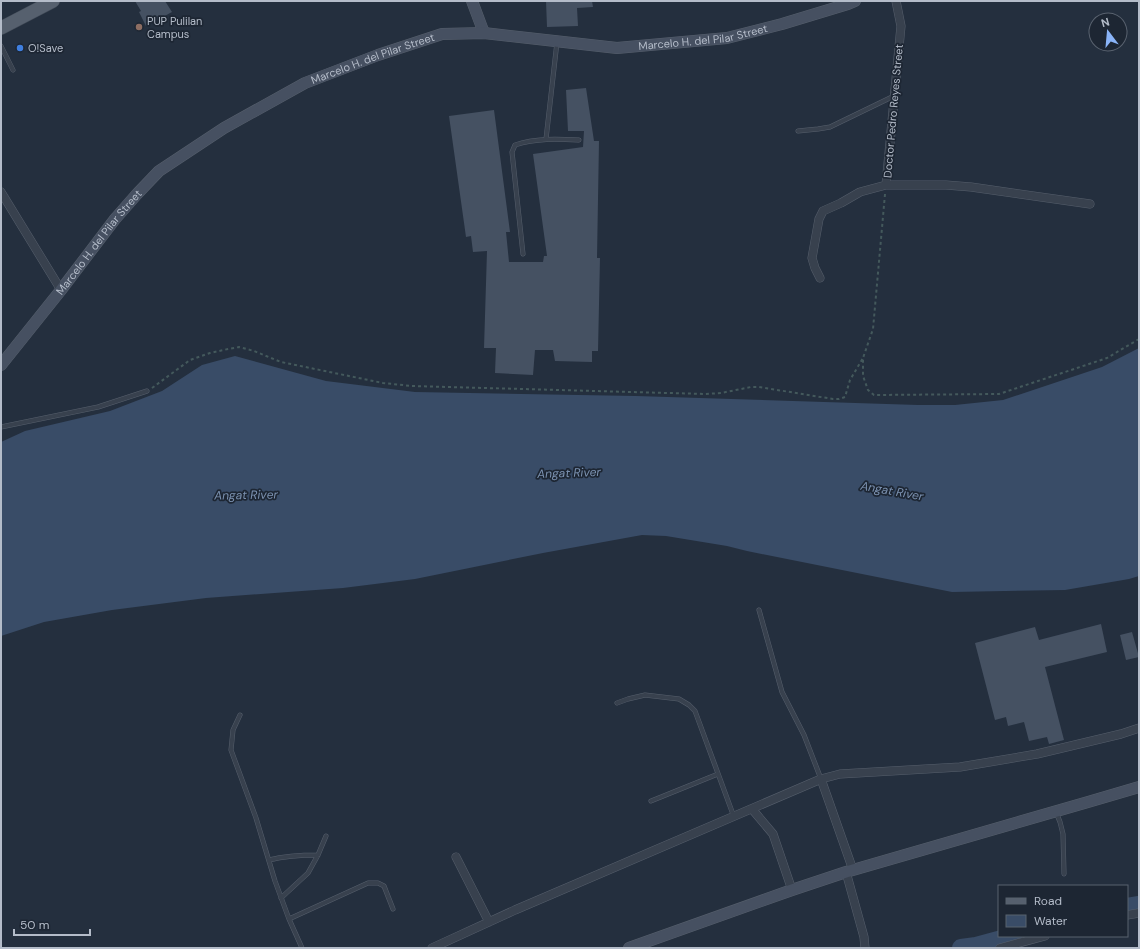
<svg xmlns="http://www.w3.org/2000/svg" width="1140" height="949" font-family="'DM Sans',sans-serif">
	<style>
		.water { fill: #394c67 }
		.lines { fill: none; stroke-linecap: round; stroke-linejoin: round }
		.river { stroke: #394c67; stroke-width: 18 }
		.building { fill: #455162 }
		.lane-casing { stroke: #565f6c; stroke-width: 5 }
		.street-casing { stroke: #565f6c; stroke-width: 9 }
		.secondary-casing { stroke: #565f6c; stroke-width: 12 }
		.primary-casing { stroke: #414a57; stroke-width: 14 }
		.path { stroke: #44595c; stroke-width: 2; stroke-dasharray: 3 3; stroke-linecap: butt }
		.lane { stroke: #38414e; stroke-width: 4 }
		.street { stroke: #38414e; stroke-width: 8 }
		.secondary { stroke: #465061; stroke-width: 11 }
		.primary { stroke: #56606e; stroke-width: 13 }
		.education-dot { fill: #8d6e63; stroke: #1d2633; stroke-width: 1.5 }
		.shop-dot { fill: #3f7fe0; stroke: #1d2633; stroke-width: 1.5 }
		.labels { text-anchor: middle; stroke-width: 3.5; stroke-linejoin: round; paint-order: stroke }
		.poi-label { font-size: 11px; fill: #b4bcc9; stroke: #1d2633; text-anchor: start }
		.street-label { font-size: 11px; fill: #b4bcc9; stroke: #1d2633 }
		.water-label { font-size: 12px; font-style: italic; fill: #7c92b1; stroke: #1d2633 }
	</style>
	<rect width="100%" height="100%" fill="#242f3e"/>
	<path class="water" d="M1139 348V576L1129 579 1065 590 952 592 747 551 727 546 666 536 642 535 543 553 415 579 343 588 206 598 112 610 44 622 1 636V442L25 431 110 411 162 391 202 365 235 356 326 381 415 392 636 396 918 405H955L1003 400 1102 367Z"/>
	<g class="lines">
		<path class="river" d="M1127 907 1139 905
			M961 948 976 946 1013 936"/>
	</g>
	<path class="building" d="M135 1H165L172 12 146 26 139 12 141 11Z
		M546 1H592L593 7 577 8 578 26 547 27Z
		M586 88 594 141H599L597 258H600L598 351H592V362L555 361 553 350H535L533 375 495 373 496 348H484L487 251 473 252 471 236 466 237 449 116 494 110 510 232H506L509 262H543L544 256H547L533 154 583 147 584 131H568L566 90Z
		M1101 624 1107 652 1045 667 1064 740 1049 744 1047 737 1029 741 1024 722 1008 726 1006 717 995 720 975 643 1035 627 1039 640Z
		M1132 632 1139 657 1126 660 1120 635Z"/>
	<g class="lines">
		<g class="lane-casing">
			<path id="lane" d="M1 46 13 70
				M798 131 818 129 830 127 894 96
				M546 139 557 42
				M523 254 512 152 515 145C536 138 557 139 579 140
				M1 427 98 407 147 391
				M759 610 782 692 804 735 821 779
				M617 703 628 699 645 695 679 699 689 705 695 711 734 817
				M240 715 233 730 231 750 256 818 275 881 289 919 302 948
				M651 801 718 774
				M1056 812 1060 822 1063 834 1064 874
				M269 860C285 856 301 855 318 855
				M281 898 308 873 318 855 326 836
				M289 919 368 883H378L384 886 393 909"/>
		</g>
		<g class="street-casing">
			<path id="street" d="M886 185 901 26 896 1
				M1 192 61 290
				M820 278 815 268 812 258 819 219 823 211 841 203 860 192 886 185H946L971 187 1090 204
				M821 779 853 870
				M752 809 773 834 792 890
				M456 857 489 922
				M846 872 864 937 865 948
				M1127 915 1139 913
				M432 948 515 910 821 779 840 774 960 767 1037 754 1121 734 1139 728
				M1000 948 1045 936"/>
		</g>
		<g class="secondary-casing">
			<g id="secondary">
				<path d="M472 1 484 33"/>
				<path id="s1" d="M1 365 61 290 115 219 137 194 159 171 224 128 305 83 378 55 442 34 484 33 617 48 727 38 782 24 848 4 855 1"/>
				<path d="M629 948 792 890 846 872 1088 802 1139 787"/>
			</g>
		</g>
		<g class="primary-casing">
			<path id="primary" d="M1 28 53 1"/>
		</g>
		<path class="path" d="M885 194 873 329 863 358V376L868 390 874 395 999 394 1107 358 1139 339
			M152 388 190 360 210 353 228 349 239 347 254 351 281 362 383 383 412 386 705 394 721 393 751 387H759L833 399H839L845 397 850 380 863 358"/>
		<use href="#lane" class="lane"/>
		<use href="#street" class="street"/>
		<use href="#secondary" class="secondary"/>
		<use href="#primary" class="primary"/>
	</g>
	<circle class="education-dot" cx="139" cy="27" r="4"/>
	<circle class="shop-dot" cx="20" cy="48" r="4"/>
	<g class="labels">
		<g class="poi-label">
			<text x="147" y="25">PUP Pulilan<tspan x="147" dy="13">Campus</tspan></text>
			<text x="28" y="52">O!Save</text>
		</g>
		<g class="street-label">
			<text dy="4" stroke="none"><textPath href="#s1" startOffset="829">Marcelo H. del Pilar Street</textPath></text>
			<text dy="4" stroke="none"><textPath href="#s1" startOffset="493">Marcelo H. del Pilar Street</textPath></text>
			<text transform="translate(893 111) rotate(-85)" y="4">Doctor Pedro Reyes Street</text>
			<text dy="4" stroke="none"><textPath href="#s1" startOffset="157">Marcelo H. del Pilar Street</textPath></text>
		</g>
		<g class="water-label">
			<text transform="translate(569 473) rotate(-2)" y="4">Angat River</text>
			<text transform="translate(892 491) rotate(10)" y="4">Angat River</text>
			<text transform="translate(246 495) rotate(-1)" y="4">Angat River</text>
		</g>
	</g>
	<rect width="1140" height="949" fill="none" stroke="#b4bcc9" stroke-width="4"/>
	<rect x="998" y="885" width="130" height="52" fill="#1d2633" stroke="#59626f"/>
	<rect x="1006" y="898" width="20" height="6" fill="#56606e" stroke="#59626f"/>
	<text x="1034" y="905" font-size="12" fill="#b4bcc9">Road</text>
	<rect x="1006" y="915" width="20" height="12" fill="#394c67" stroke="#59626f"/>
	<text x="1034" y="925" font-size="12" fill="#b4bcc9">Water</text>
	<g transform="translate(1108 32) rotate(344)"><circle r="19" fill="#1d2633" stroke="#59626f"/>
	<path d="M0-3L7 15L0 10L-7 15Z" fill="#8ab4f8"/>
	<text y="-6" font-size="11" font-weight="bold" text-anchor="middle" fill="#b4bcc9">N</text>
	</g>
	<path d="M14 929v6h76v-6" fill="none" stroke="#b4bcc9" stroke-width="2"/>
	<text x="20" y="929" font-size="12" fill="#b4bcc9" stroke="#1d2633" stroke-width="3" paint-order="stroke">50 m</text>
</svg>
